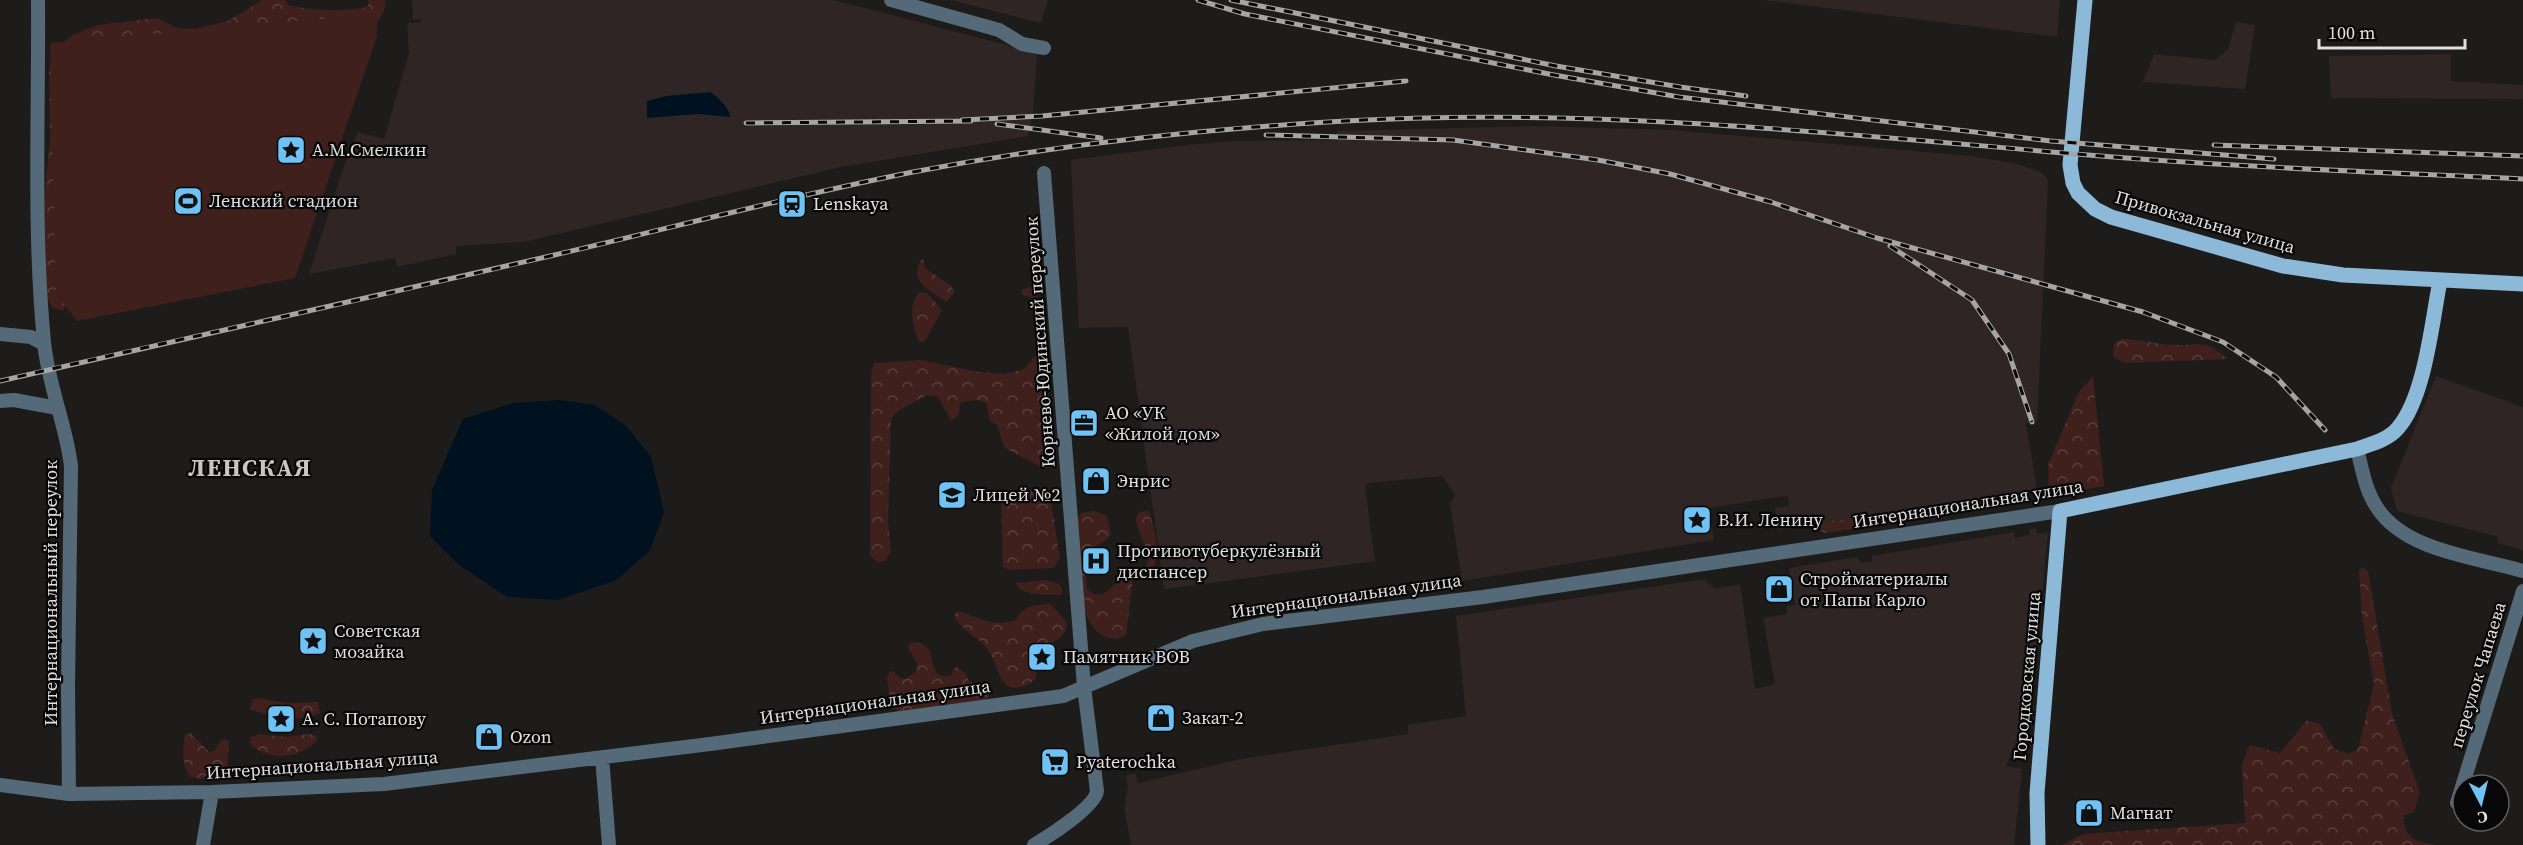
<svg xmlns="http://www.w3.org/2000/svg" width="2523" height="845" font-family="'Source Serif 4',serif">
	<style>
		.built { fill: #2e2524 }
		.forest { fill: url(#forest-crowns) }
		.park { fill: #3f201c }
		.water { fill: #001120 }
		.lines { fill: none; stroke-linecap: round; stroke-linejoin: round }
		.minor { stroke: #546a78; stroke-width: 14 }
		.major { stroke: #8bb9d7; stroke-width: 15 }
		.rail-casing { stroke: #a7a5a4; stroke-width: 5 }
		.rail { stroke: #080707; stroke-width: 3; stroke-dasharray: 9; stroke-linecap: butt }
		.labels { text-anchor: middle; stroke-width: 4.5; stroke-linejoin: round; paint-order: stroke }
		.poi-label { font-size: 18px; fill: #e1dfdf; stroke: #080707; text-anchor: start }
		.street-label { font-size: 18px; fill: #e1dfdf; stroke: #080707 }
		.district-label { font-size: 24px; font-weight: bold; letter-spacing: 1.5px; fill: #c9c5c4; stroke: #080707 }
	</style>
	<defs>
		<pattern id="forest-crowns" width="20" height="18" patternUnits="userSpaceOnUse" patternTransform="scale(1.5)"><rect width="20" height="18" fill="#3f201c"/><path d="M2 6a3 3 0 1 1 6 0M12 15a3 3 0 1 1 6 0" fill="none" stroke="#5a403d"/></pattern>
	</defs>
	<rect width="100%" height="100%" fill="#1e1c1b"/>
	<path class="built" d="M412 0H834L1003 44 1037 55 1033 112 1028 136 841 167 524 242 456 246V254L397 267 395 258 309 274 344 166 358 132 384 139 409 53 407 23 421 22V19L413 20Z
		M950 0H1048L1041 23Z
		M1762 0H2060L2057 37Z
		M2236 22 2255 25 2245 89 2143 82 2154 54 2215 60 2228 49Z
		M2451 54V81L2523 85V99L2331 98 2329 56Z
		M1534 126 1672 130 1846 145 1970 156 2013 163 2041 172 2048 180 2037 421 2026 424 2037 489 1779 530 1775 508 1789 506 1788 496 1771 498 1709 508 1714 540 1462 581 1450 504 1455 495 1442 476 1368 483 1365 487 1375 561 1164 589 1128 327 1079 328 1071 160 1186 145 1237 141 1337 140V131Z
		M2436 376 2523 407V550L2497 543 2498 537 2397 511 2391 488Z
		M2036 528 2037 534 2048 532 2031 717 2026 744 2015 743 2006 766 2022 769 2014 845H1131L1124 807 1128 785 1126 775 1135 773 1138 783 1241 759 1408 734V725L1466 716 1456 616 1704 579 1715 589 1740 584 1755 689 1775 684 1763 618 1787 614V606L1795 605 1789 568 1857 557 1861 563 1872 561V556L2014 532 2015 538 2030 534 2029 529Z"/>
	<path class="forest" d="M262 0H285L288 5C314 11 341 12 367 7L369 3 368 0H385C386 13 380 19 370 26L56 221C53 254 56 273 66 304L63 311 52 307 46 295 41 226 50 141 49 73 52 52 73 35 98 25 157 18 177 28 195 29 228 21Z
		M923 258 925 268 951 286 955 292 946 302C929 290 906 280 923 258Z
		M1036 285 1041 290 1037 299 1023 295 1021 290Z
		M920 292 928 294 942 310 925 341 919 342C913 328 907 303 920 292Z
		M2121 339C2139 339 2156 344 2174 345 2198 346 2206 338 2227 359L2126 363 2113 357 2114 343Z
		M1036 355H1042L1046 360C1048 381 1048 401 1050 422 1052 435 1061 455 1053 467L1045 469 1005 448 997 425 990 421 986 402 977 400 961 402 958 416 951 421 938 397 927 395 898 411 891 419 888 521 891 552 885 561 877 562 870 555 871 373 874 363 921 360 979 372 1005 374 1024 369Z
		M2093 376 2104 486 2049 496 2048 465 2078 393Z
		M1026 490 1042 493 1051 503 1060 558 1054 568 1009 570 1003 567 1001 496Z
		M2024 491 2019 504 1824 533 1821 531 1820 523Z
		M1094 511 1107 516 1111 534C1107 541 1102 542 1096 546 1080 555 1086 574 1087 589L1095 595 1103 594 1128 574 1133 578 1126 635 1117 639 1108 638 1097 632 1090 623 1085 611 1077 518 1082 513Z
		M1149 511C1154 528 1161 552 1153 569L1148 571 1146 565 1149 560C1147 546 1138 534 1136 519L1139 512Z
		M2363 567 2368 571 2392 714 2420 793 2414 812 2403 815C2404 839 2414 840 2434 845H2062L2083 834 2245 823 2242 764 2249 747 2251 745 2280 753 2307 720 2320 724 2334 749 2349 754 2358 749 2374 684 2362 617 2359 571Z
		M1046 580 1059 584 1062 590 1061 595 1032 594 1019 589 1016 583Z
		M1051 604 1067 623C1067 641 1047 642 1036 652L1037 671 1035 680C1027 685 1017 691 1008 686 999 681 996 662 990 653 981 637 961 632 954 615L958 611C981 618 991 627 1016 620 1024 605 1036 605 1051 604Z
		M912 642 921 643 929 649C934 663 932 681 952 675L953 669 957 667 964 672 969 681 988 691 989 697 982 700 899 711 891 707 887 678 889 672 893 671 899 677 906 679 915 672 918 664 907 646Z
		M259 698 284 703 318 702 320 713C300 723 270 718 251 709L252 700Z
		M191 733 209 752 214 751 222 739 229 741 227 769 200 779 189 776C182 762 182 751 185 735Z
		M258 734 287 737 309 734 317 736V740C303 759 264 762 250 743L251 738Z"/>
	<path class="park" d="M377 14V36L295 278 77 321 56 294 50 43Z"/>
	<path class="water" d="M711 92C718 99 729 106 730 117L698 114 647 118V101L667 96Z
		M560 400 595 405 626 426 651 457 664 512 650 550 617 580 558 600 507 597 458 564 430 536 432 490 463 419 513 403Z"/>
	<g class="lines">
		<path class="minor" d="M38 0C39 114 33 228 44 342 48 385 66 424 71 466L68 687 69 794
			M891 0 999 30 1022 44 1044 48
			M0 334 31 337 44 344
			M0 401 14 400 57 408
			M2357 449C2362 468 2365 489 2376 506 2403 551 2475 557 2523 571
			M602 757 609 845
			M0 785 69 794 212 792 384 784 710 744 1063 696 1193 641 1263 624 1483 597 2060 511
			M2457 803 2523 591
			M203 845 212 792
			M1034 845C1049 836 1095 807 1097 791L1084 687 1044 173"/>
		<path class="major" d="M2085 0 2070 165 2073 183 2078 193 2095 209 2111 217 2283 266 2343 275 2523 284
			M2038 845 2037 793 2060 511 2357 449C2371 444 2388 440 2398 428 2425 397 2432 321 2440 281"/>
		<g class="rail-casing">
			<path id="rail" d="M1198 0 1245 14 1554 75 1679 97 2051 141 2274 159
				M1231 0 1556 66 1680 87 1746 96
				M962 120 1042 116 1406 81
				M746 123 971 121
				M997 124 1101 138
				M1266 135 1453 140 1598 160 1670 174 1771 202 1877 238 2143 312 2223 342 2276 377 2325 430
				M2214 145 2523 156
				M1890 246 1972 300 2009 354 2032 422
				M0 381C183 338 367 299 550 256 671 228 791 196 913 172 1055 145 1201 129 1345 121 1593 107 1841 134 2088 155 2233 167 2378 172 2523 179"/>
		</g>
		<use href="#rail" class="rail"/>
	</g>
	<defs>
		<g id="sight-square" transform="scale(1.5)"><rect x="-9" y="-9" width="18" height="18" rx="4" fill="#6fc2f4" stroke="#080707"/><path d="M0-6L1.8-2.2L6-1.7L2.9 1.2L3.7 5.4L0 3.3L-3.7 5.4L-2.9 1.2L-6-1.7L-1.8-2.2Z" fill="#111"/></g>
		<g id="stadium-square" transform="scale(1.5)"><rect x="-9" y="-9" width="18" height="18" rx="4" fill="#6fc2f4" stroke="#080707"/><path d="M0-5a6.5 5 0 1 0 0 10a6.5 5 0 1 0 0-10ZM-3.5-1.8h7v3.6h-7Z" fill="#111"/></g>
		<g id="station-square" transform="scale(1.5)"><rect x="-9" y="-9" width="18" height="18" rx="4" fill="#6fc2f4" stroke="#080707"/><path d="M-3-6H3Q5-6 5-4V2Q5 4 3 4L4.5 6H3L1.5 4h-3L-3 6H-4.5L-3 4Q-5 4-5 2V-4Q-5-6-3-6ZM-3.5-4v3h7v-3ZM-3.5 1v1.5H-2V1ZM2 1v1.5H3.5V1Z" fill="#111"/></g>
		<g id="office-square" transform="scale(1.5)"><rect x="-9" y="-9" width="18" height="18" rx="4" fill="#6fc2f4" stroke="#080707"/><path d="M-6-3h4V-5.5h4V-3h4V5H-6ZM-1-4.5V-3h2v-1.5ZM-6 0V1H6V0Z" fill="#111"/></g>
		<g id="shop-square" transform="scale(1.5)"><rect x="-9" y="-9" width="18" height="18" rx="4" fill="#6fc2f4" stroke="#080707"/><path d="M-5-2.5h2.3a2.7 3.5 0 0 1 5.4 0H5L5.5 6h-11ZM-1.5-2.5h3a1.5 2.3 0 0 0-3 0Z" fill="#111"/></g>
		<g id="school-square" transform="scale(1.5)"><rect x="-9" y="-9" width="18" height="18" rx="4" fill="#6fc2f4" stroke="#080707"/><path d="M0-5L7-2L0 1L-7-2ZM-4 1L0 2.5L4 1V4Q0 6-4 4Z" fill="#111"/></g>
		<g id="hospital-square" transform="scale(1.5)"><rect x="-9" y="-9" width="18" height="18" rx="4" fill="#6fc2f4" stroke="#080707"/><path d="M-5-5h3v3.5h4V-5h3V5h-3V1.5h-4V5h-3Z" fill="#111"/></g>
		<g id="supermarket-square" transform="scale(1.5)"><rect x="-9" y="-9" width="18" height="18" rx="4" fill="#6fc2f4" stroke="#080707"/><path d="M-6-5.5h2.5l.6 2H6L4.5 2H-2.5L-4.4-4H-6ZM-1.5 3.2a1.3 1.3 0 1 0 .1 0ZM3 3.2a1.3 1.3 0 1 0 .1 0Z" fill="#111"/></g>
	</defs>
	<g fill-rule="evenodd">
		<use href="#sight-square" x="291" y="150"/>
		<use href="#stadium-square" x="188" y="201"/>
		<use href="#station-square" x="792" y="204"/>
		<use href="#office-square" x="1084" y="423"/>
		<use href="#shop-square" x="1096" y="481"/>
		<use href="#school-square" x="952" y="495"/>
		<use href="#sight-square" x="1697" y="520"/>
		<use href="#hospital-square" x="1096" y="561"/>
		<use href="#shop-square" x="1779" y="589"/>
		<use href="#sight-square" x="313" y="641"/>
		<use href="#sight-square" x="1042" y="657"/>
		<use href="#shop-square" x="1161" y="718"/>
		<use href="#sight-square" x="281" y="719"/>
		<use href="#shop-square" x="489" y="737"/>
		<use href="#supermarket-square" x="1055" y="762"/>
		<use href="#shop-square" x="2089" y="813"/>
	</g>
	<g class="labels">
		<g class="poi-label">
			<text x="312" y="156">А.М.Смелкин</text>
			<text x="209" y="207">Ленский стадион</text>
			<text x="813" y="210">Lenskaya</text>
			<text x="1105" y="419">АО «УК<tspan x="1105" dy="21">«Жилой дом»</tspan></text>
			<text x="1117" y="487">Энрис</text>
			<text x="973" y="501">Лицей №2</text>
			<text x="1718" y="526">В.И. Ленину</text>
			<text x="1117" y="557">Противотуберкулёзный<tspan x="1117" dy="21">диспансер</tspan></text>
			<text x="1800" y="585">Стройматериалы<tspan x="1800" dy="21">от Папы Карло</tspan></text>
			<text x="334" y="637">Советская<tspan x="334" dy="21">мозайка</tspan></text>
			<text x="1063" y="663">Памятник ВОВ</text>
			<text x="1182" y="724">Закат-2</text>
			<text x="302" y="725">А. С. Потапову</text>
			<text x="510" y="743">Ozon</text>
			<text x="1076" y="768">Pyaterochka</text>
			<text x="2110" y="819">Магнат</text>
		</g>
		<g class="street-label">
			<text transform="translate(2205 222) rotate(16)" y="6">Привокзальная улица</text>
			<text transform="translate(1040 342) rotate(-94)" y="6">Корнево-Юдинский переулок</text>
			<text transform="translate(1968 504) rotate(-9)" y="6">Интернациональная улица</text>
			<text transform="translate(51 593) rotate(-90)" y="6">Интернациональный переулок</text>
			<text transform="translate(1346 596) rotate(-8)" y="6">Интернациональная улица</text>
			<text transform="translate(2478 675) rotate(-73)" y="6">переулок Чапаева</text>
			<text transform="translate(2027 676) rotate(-85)" y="6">Городковская улица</text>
			<text transform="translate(875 702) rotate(-8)" y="6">Интернациональная улица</text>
			<text transform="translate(322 765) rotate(-4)" y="6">Интернациональная улица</text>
		</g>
		<g class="district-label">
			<text x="250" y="476">ЛЕНСКАЯ</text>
		</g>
	</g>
	<g transform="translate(2481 803) rotate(173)"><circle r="28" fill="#080707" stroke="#5f5d5d" stroke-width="1.5"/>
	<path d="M0-4.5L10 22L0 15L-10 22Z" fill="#6fc2f4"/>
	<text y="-9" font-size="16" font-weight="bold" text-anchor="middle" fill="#e1dfdf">С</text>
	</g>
	<path d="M2319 39v9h146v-9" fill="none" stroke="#e1dfdf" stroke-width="3"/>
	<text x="2328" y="39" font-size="18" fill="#e1dfdf" stroke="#080707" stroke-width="4.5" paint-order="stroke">100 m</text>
</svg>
